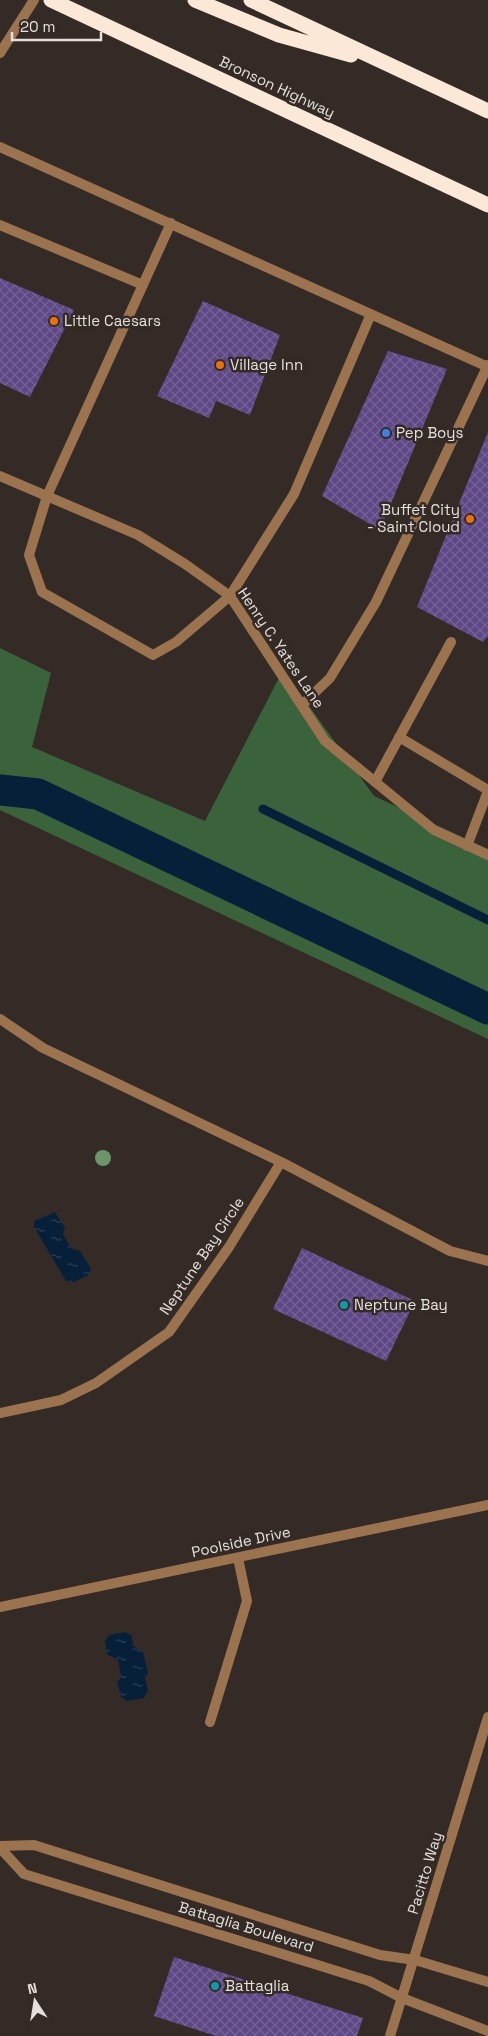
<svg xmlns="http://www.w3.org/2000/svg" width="488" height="2036" font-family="'Space Grotesk',sans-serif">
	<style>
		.green { fill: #3a633c }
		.water { fill: url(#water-ripples) }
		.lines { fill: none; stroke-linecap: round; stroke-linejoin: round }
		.stream { stroke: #06203a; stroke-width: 9 }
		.canal { stroke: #06203a; stroke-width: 31 }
		.building { fill: url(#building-cross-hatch) }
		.lane { stroke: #9b744f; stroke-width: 10 }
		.street { stroke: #9b744f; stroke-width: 10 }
		.highway { stroke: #fce8d7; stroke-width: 15 }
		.tree { fill: #6d9569 }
		.food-dot { fill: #e8710a; stroke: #342b26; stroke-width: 2 }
		.shop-dot { fill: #3f7fe0; stroke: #342b26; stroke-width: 2 }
		.culture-dot { fill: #0f9aa8; stroke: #342b26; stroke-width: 2 }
		.labels { text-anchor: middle; stroke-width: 5; stroke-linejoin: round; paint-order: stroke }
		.street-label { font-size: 15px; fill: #e6e0dc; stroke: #342b26 }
		.poi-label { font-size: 15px; fill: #e6e0dc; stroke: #342b26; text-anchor: start }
	</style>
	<defs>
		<pattern id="water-ripples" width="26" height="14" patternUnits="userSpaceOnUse" patternTransform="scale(1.25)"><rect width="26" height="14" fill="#06203a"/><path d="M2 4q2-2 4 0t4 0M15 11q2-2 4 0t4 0" fill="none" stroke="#2a4056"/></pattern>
		<pattern id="building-cross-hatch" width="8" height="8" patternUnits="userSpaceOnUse" patternTransform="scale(1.25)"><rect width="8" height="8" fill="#5e4885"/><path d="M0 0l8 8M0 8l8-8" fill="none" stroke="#756296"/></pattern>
	</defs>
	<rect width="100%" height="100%" fill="#342b26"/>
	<path class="green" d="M0 648 51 673 32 747 205 821 283 670 374 796 488 849V1039L0 810Z"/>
	<path class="water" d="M55 1212 65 1228 63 1234 71 1248 80 1251 91 1269 89 1275 74 1282 66 1281 34 1227V1221Z
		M126 1632 132 1636 133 1646 143 1652 148 1673 145 1677 148 1691 144 1698 127 1701 121 1697 117 1682 121 1677 118 1660 107 1654 105 1641 109 1635Z"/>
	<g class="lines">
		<path class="stream" d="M263 809 488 920"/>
		<path class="canal" d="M0 790 38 794 488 1009"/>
	</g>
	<path class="building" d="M0 278 74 310 30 397 0 383Z
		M203 301 280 335 250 415 216 401 209 418 157 396Z
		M388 351 447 369 380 530 322 496Z
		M488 432V636L483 642 417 607Z
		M302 1248 415 1301 386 1361 273 1309Z
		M174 1957 363 2018 357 2036H216L154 2016Z"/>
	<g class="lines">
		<path class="lane" d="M0 53 34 0
			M0 147 488 367
			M171 223 47 496 29 555 42 592 153 655 176 642 230 596 294 494 371 314
			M0 225 143 285
			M0 476 138 535 185 564 230 596 325 741 434 830 488 855
			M302 705 330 678 376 602 488 365
			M399 737 488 790
			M375 782 451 642
			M467 846 488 791
			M210 1722 247 1601 238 1558"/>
		<path class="street" d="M0 1019 43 1048 281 1162 450 1251 488 1261
			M0 1413 61 1400 96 1383 169 1332 229 1247 281 1162
			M0 1607 488 1505
			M0 1846 34 1845 380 1955 415 1960 488 1982
			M0 1848 24 1874 369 1981 402 1998 488 2031
			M390 2036 488 1717"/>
		<path class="highway" d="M51 0 488 205
			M195 0 279 35 351 55
			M251 0 488 111"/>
	</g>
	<circle class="tree" cx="103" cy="1158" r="8"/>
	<g class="food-dot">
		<circle cx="54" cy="321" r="5"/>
		<circle cx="220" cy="365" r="5"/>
		<circle cx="470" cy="519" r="5"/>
	</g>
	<circle class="shop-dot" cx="386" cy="433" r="5"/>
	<g class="culture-dot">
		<circle cx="344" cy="1305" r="5"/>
		<circle cx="215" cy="1986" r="5"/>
	</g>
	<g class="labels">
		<g class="street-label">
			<text transform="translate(277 87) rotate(25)" y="5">Bronson Highway</text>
			<text transform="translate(281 648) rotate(56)" y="5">Henry C. Yates Lane</text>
			<text transform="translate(202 1256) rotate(-56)" y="5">Neptune Bay Circle</text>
			<text transform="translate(241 1542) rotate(-12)" y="5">Poolside Drive</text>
			<text transform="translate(425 1873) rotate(-73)" y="5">Pacitto Way</text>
			<text transform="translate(246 1927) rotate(17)" y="5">Battaglia Boulevard</text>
		</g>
		<g class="poi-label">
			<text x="64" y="326">Little Caesars</text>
			<text x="230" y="370">Village Inn</text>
			<text x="396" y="438">Pep Boys</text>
			<text x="460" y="515" text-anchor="end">Buffet City<tspan x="460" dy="17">- Saint Cloud</tspan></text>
			<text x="354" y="1310">Neptune Bay</text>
			<text x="225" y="1991">Battaglia</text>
		</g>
	</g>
	<g transform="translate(35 2001) rotate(348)" stroke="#342b26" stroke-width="4" paint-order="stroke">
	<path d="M0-4L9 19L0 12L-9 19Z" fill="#e6e0dc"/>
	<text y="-8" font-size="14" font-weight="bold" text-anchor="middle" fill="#e6e0dc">N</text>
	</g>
	<path d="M12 32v8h89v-8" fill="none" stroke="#e6e0dc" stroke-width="2.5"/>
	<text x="20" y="32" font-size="15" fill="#e6e0dc" stroke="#342b26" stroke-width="4" paint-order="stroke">20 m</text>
</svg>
